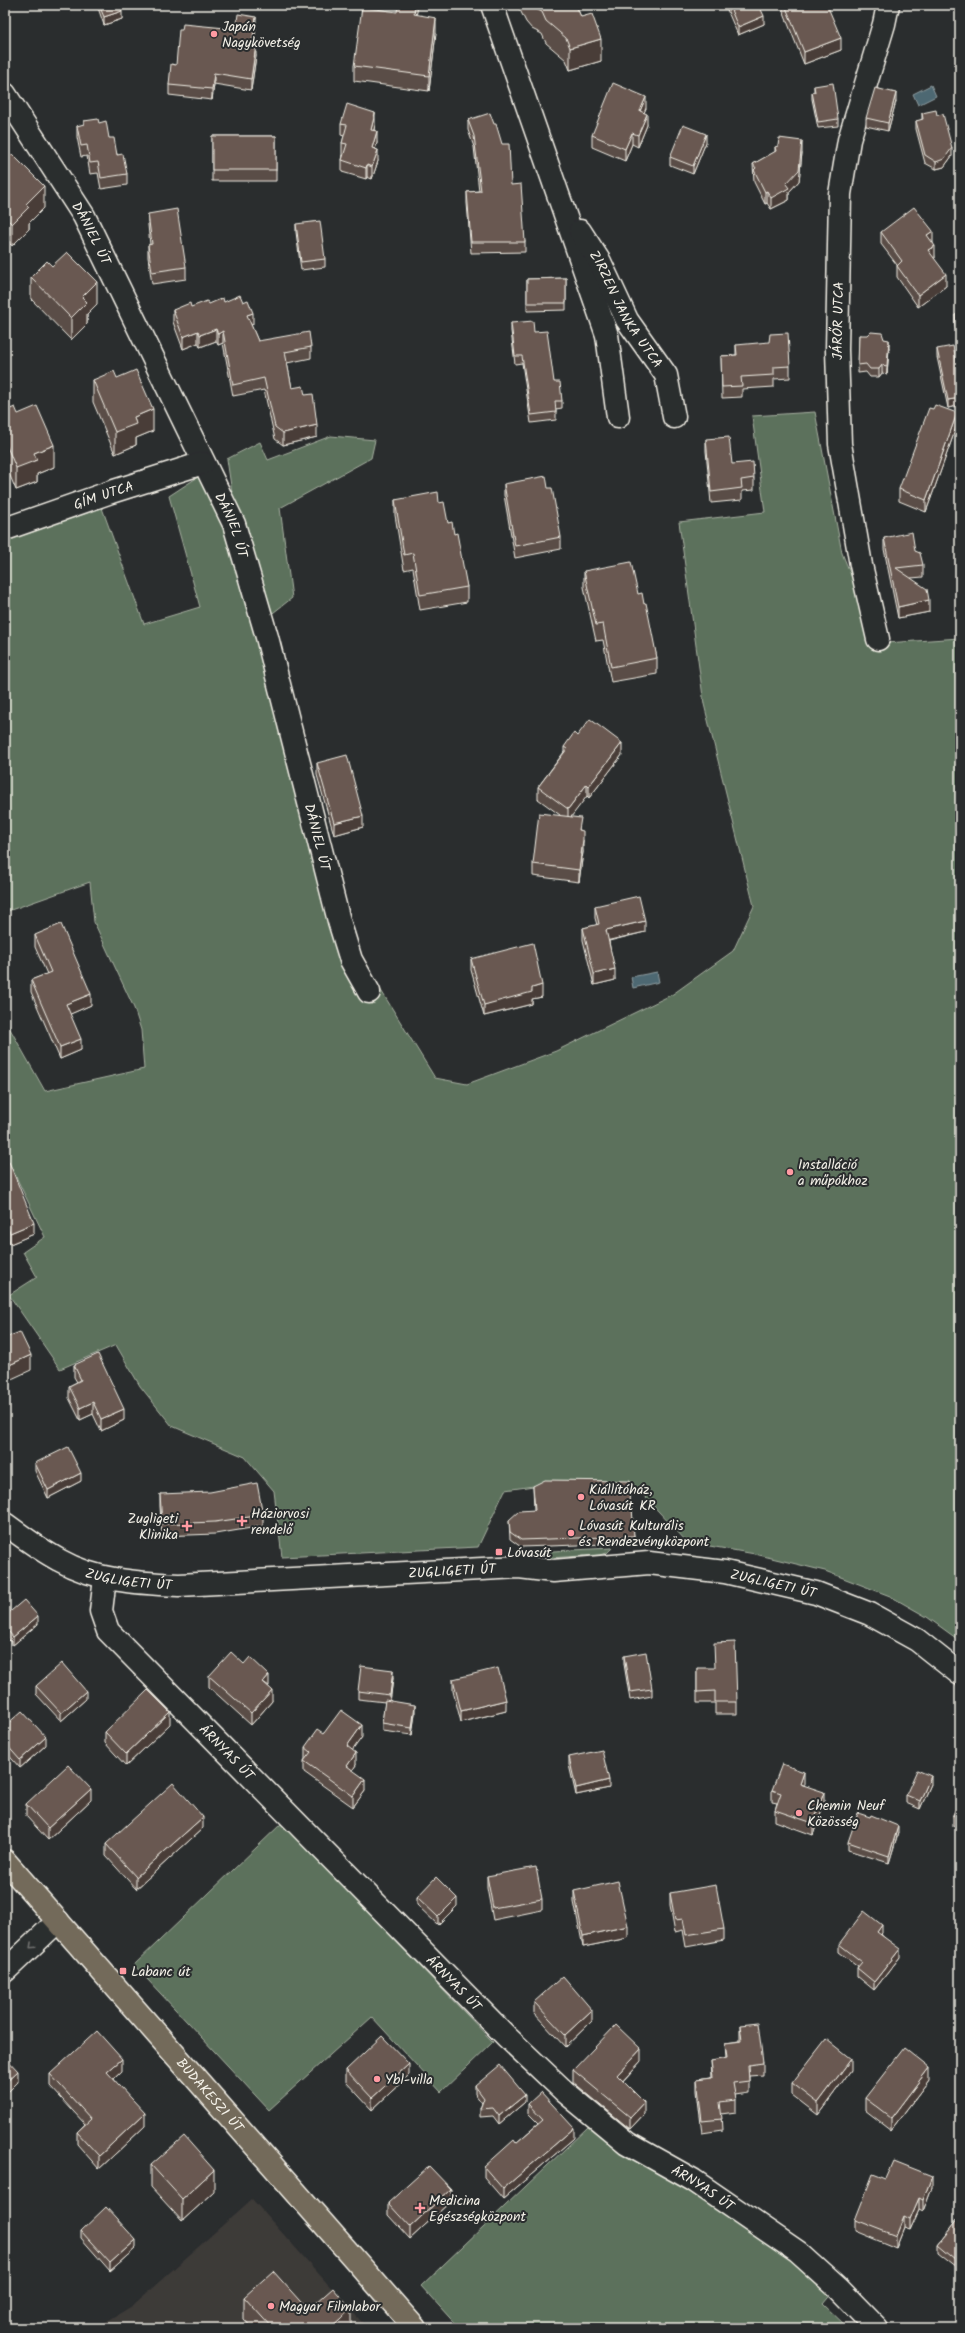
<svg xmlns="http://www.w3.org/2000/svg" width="965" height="2333" font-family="Kalam,sans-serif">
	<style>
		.built { fill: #3d3a38 }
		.green { fill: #5b715c; stroke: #a8b1a2 }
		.water { fill: #4d6772; stroke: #909ea1 }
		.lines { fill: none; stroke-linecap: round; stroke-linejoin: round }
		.minor-casing { stroke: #f4f1e8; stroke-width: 25 }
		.major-casing { stroke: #f4f1e8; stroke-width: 25 }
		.minor { stroke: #2a2d2e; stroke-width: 22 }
		.major { stroke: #736a5a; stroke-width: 22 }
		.wall { fill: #5a4d46; stroke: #f4f1e8 }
		.shaded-wall { fill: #4a3e39; stroke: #f4f1e8 }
		.building { fill: #695951; stroke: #f4f1e8 }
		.oneway { stroke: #71726f }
		.poi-dot { fill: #ff9aa2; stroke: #2a2d2e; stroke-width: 1.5 }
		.labels { text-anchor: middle; stroke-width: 4; stroke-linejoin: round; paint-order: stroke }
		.poi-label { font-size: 14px; fill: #f4f1e8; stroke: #2a2d2e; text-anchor: start }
		.street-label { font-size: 14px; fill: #f4f1e8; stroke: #2a2d2e }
	</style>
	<rect width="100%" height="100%" fill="#2a2d2e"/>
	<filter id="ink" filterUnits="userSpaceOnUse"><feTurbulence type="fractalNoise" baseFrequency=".025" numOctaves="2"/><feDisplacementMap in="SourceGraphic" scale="8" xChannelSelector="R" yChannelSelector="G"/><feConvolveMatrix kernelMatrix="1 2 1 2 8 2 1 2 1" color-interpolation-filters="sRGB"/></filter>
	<g filter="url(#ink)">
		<path class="built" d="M252 2199 367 2328H96L132 2306Z"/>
		<path class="green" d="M815 412 842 553 869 619 871 644 960 638V1641L927 1617 890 1596 825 1571 755 1554 687 1542 631 1482 555 1483 505 1490 478 1547 282 1557 274 1491 245 1457 172 1426 140 1386 116 1345 60 1369 9 1295 37 1277 23 1252 45 1237 5 1154V1020L45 1091 144 1069 141 1030 134 1008 94 922 90 882 5 912V542L102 508 144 624 200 607 169 496 198 477 214 501 232 493 227 459 260 442 268 460 331 436 375 440 371 458 280 508 292 598 255 627 345 932 435 1078 467 1084 556 1051 673 994 733 951 754 906 704 704 679 522 765 512 752 416Z
			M612 1548 607 1553 599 1555 548 1558 533 1552Z
			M282 1823 493 2042 441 2092 372 2017 269 2110 134 1965Z
			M588 2127 655 2172 701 2197 754 2231 833 2292 823 2304 848 2328H459L421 2286Z"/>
		<path class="water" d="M931 85 936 96 918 105 913 94Z
			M657 972 659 982 633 988 631 977Z"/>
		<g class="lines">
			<g class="minor-casing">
				<g id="minor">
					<path d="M492 5 607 335 618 417"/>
					<path id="s1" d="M5 94 84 216 234 524 267 637 339 921 351 960 369 992"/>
					<path id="s2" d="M580 231 600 262 627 320 666 375 674 417"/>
					<path id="s3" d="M5 529 111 492 203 463"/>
					<path id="s4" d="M878 639 861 565 840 444 837 350 840 194 849 140 884 24 888 5"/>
					<path id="s5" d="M5 1524C23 1537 40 1550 59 1560 96 1581 138 1583 179 1585L519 1567 553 1571 649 1563 725 1572 816 1593 870 1614 917 1640 960 1674"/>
					<path id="s6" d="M105 1578 101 1611 108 1631 507 2037 564 2091 627 2143 693 2180 798 2252 839 2289 877 2328"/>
					<path d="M5 1971 58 1921"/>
				</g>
			</g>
			<g class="major-casing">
				<g id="major">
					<path id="s7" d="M5 1861 415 2328"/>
				</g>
			</g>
			<use href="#minor" class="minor"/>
			<use href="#major" class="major"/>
		</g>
		<path class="wall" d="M97 5H120L122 19 104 25Z
			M418 5 416 15 436 33 429 91 354 81V66L397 12Z
			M519 5H576L581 17 601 61 570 70 566 60 546 43 542 34 532 29 526 22 519 8Z
			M725 5H759L764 24 738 35Z
			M783 5H827L841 50 804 64 783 11Z
			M256 28 253 45 256 56 251 90 214 84 212 100 169 95V85L176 65 236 29Z
			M814 86 838 119V126L818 128 812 99V92H814Z
			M896 101 888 131 866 126V118Z
			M646 108 644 112 647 125 638 147 632 144 625 161 592 147V135Z
			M922 113 952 156 944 167 936 169 925 163 916 129V121L922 120Z
			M468 120 511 185 525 242V252L471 253 467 203V192L479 191 474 147 468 130Z
			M84 121 99 123 109 138 127 174V185L101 189 98 173 90 174 87 156 81 157 77 137V126L84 125Z
			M341 124 375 125 374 130 377 143 375 149 378 161 372 179 367 177 366 179 342 172V160L343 155H342V143L344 136 341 135Z
			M212 136H276V181H212Z
			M706 142 693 174 670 165V157Z
			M775 147 802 153 799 181 789 192V200L771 209 767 203 765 204 754 182 753 164 775 152Z
			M5 161 44 208 29 223V229L12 246 5 239Z
			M148 214 186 267V279L152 284 148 257V245H150L148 225Z
			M296 224 325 259V267L301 270 296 232Z
			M881 232 933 242 935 258H934L946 286 918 307 897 277V265L881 244Z
			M52 266 97 304 87 314V324L71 340 31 299V277Z
			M566 278V310L527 311V279Z
			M224 302 253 324 251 325 258 341 311 347V358L287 363 292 388 317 437 283 445 275 439 264 390 233 396 223 343 218 345 216 341 200 347 198 343 183 349 173 322V310Z
			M960 314V352L955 326V315Z
			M511 323 534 332 554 382 562 401V408L556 409V420L531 423 522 363 515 364 511 331Z
			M859 335 884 339 889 348 887 374 882 373 879 377H870L866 372 858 373Z
			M736 345 790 366V378L774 379V387L742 389V397L722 398 721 356 736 355Z
			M937 349 960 376V405L948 408 937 357Z
			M117 378 153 431 136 438V445L115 454 93 402V380Z
			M5 411 54 467 37 474V482L16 490 5 464Z
			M957 425 926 512 899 501V489Z
			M706 439 732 464 754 478V490L742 491V500L711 503 706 451Z
			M504 484 561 537V549L515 558 504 495Z
			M395 500 439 503 448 523 454 534 467 587V602L420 610 413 568 404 570 395 515Z
			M884 538 915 551 923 565V577L911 578 929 612 898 618 884 549Z
			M584 571 638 594 644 604 657 658V674L611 682 603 640 596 641 584 587Z
			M577 736 622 755 589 798 587 796 571 816 580 830 583 852 579 882 533 876V864L560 815 538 799V787L564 752V747Z
			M317 763 363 827 334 835 317 775Z
			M595 906 645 932 609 941 615 980 594 985 583 940V928L597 925 595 918Z
			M35 935 91 1005 70 1014 81 1050 60 1059 31 992V980L47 974 35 947Z
			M471 959 542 997 532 999V1004L484 1016 471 970Z
			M5 1164 34 1234 10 1244 5 1232Z
			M74 1365 124 1420 101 1431 93 1414 80 1420 69 1398V1386L77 1382 74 1377Z
			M35 1463 81 1481 48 1498 35 1471Z
			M533 1486 629 1507 634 1536V1543L521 1547 510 1539 509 1520 534 1510Z
			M160 1494 263 1515V1526L215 1534 162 1536 160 1506Z
			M5 1616 38 1624 13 1645 5 1635Z
			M624 1656 652 1689V1696L630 1700 624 1664Z
			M697 1668 737 1702V1714H715V1703H697Z
			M209 1676 269 1687 272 1701 251 1725 209 1687Z
			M393 1678 390 1701 415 1713 412 1735 382 1731V1723L385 1702 358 1699V1691Z
			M453 1679 506 1711 461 1722 453 1691Z
			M36 1686 86 1699 61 1721 36 1694Z
			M170 1724 126 1766 105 1743V1732Z
			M5 1726 46 1745 20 1768 5 1751Z
			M324 1733 362 1737 352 1750 356 1765 352 1770 365 1791 353 1807 304 1772V1761L305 1759V1747Z
			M569 1757 609 1788 576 1795 569 1765Z
			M804 1784V1785L824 1803 813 1835 775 1821V1810L777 1803 772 1802V1790Z
			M931 1784 920 1809 906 1803V1795Z
			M91 1800 48 1840 26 1816V1804Z
			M960 1801V1830L953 1826V1815Z
			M203 1828 136 1889 106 1856V1844Z
			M898 1833 889 1863 848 1850V1842Z
			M487 1876 542 1899V1910L493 1920 487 1888Z
			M574 1891 628 1938 583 1947 574 1902Z
			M670 1893 724 1929V1940L686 1947 683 1930 675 1932 670 1905Z
			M417 1897 457 1906 438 1925 417 1905Z
			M882 1933 881 1934 900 1957 874 1990 857 1976V1968L858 1966 839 1952V1944Z
			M534 2002 592 2021 565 2047 534 2013Z
			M740 2025 763 2063V2075L749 2076V2093L735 2095 736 2100V2112L721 2114 722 2130 702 2133 697 2091V2079L712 2077 711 2061 726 2059 725 2043 740 2041Z
			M641 2061 623 2081 644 2114 630 2129 573 2082V2070Z
			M346 2070 409 2075 372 2110 346 2082Z
			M851 2070 818 2115 792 2095V2083Z
			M122 2071 114 2079 145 2126 99 2169 77 2144V2132L85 2124 50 2086V2074Z
			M929 2080 891 2130 865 2110V2098Z
			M475 2086 525 2102 499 2124 493 2116 480 2117V2109L482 2103 475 2094Z
			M528 2104 574 2138 503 2199 484 2177V2167L516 2143 538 2124 528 2114Z
			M151 2165 214 2192 182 2221 151 2187Z
			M886 2179 932 2188 923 2212 919 2210 910 2230 904 2228 896 2248 855 2231V2220Z
			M451 2201 410 2239 388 2215V2203Z
			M960 2217 957 2267 938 2252V2244Z
			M81 2231 136 2248 110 2271 81 2238Z
			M244 2297 308 2310 351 2328H252L244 2319Z"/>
		<path class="shaded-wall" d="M415 5H418L414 30V14Z
			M122 11V19L104 25V17Z
			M764 16V24L738 35V27Z
			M256 17V28L252 55V44Z
			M436 18V33L429 91V76Z
			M841 38V50L804 64V52Z
			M601 39V61L570 70V48Z
			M256 45V56L251 90V79Z
			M214 73V84L212 100V89Z
			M896 93V101L888 131V123Z
			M646 97V108L640 123V111Z
			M375 113V125L371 141V130Z
			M647 114V125L638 147V135Z
			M377 131V143L372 160V148Z
			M632 133V144L625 161V149Z
			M706 134V142L693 174V166Z
			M802 141V153L799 181 789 192V200L771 209V198L786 184Z
			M952 148V156L944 167 936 169V162Z
			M378 150V161L372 179V167Z
			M367 165V177L366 179V168Z
			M44 186V208L29 223V229L12 246V224L26 204Z
			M767 191V203L765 204V192Z
			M933 231V242L927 247V235Z
			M935 246V258L928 261V250Z
			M946 274V286L918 307V295Z
			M97 282V304L87 314V324L71 340V318L82 297Z
			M253 313V324L247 327V315Z
			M216 329V341L200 347V335Z
			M198 331V343L183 349V337Z
			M223 331V343L218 345V334Z
			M889 340V348L887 374V366Z
			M882 365V373L879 377V369Z
			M960 398V405L948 408V400Z
			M153 409V431L136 438V445L115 454V432L134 417Z
			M957 413V425L926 512V500Z
			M317 425V437L283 445V433Z
			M54 445V467L37 474V482L16 490V468L34 453Z
			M929 600V612L898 618V607Z
			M622 743V755L589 798V786Z
			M587 784V796L568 821V809Z
			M363 816V827L334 835V823Z
			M583 840V852L579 882V870Z
			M645 921V932L606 941V930Z
			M615 969V980L594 985V974Z
			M542 985V997L532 999V1004L484 1016V1005L532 988Z
			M91 994V1005L66 1016V1004Z
			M81 1039V1050L60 1059V1047Z
			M34 1223V1234L10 1244V1233Z
			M31 1355V1370L5 1382V1367Z
			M93 1402V1414L80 1420V1408Z
			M124 1409V1420L101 1431V1419Z
			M81 1473V1481L48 1498V1490Z
			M38 1616V1624L13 1645V1637Z
			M393 1670V1678L390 1703V1695Z
			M269 1675V1686L263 1682Z
			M272 1690V1701L251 1725V1713Z
			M86 1691V1699L61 1721V1713Z
			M506 1700V1711L461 1722V1711Z
			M415 1705V1713L412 1735V1728Z
			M170 1712V1724L126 1766V1754Z
			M362 1725V1737L347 1758V1746Z
			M46 1737V1745L20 1768V1760Z
			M356 1753V1765L347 1778V1766Z
			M804 1772V1784L800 1795V1784Z
			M931 1776V1784L920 1809V1801Z
			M365 1779V1791L353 1807V1796Z
			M609 1780V1788L576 1795V1788Z
			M91 1789V1800L48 1840V1828Z
			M824 1792V1803L813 1835V1823Z
			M203 1817V1828L136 1889V1877Z
			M898 1826V1833L889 1863V1856Z
			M457 1898V1906L438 1925V1917Z
			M882 1925V1933L877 1939V1932Z
			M628 1926V1938L583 1947V1936Z
			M900 1949V1957L874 1990V1982Z
			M592 2010V2021L565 2047V2035Z
			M641 2049V2061L617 2087V2075Z
			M122 2059V2071L107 2085V2072Z
			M851 2059V2070L818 2115V2103Z
			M409 2064V2075L372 2110V2098Z
			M929 2068V2080L891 2130V2118Z
			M18 2071V2082L5 2095V2083Z
			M525 2095V2102L499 2124V2116Z
			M644 2102V2114L630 2129V2117Z
			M145 2113V2126L99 2169V2156Z
			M574 2128V2138L503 2199V2189Z
			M214 2170V2192L182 2221V2199Z
			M932 2176V2188L923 2212V2200Z
			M451 2189V2201L410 2239V2227Z
			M919 2198V2210L910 2230V2219Z
			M904 2216V2228L896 2248V2236Z
			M136 2240V2248L110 2271V2263Z
			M960 2256V2264L957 2267V2260Z
			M351 2309V2328H330Z"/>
		<path class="building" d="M99 5H120L122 11 104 17Z
			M398 5H415L414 14 436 18 429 76 354 66 362 7 397 12Z
			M530 5H576L581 17 592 14 601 39 570 48 566 38 546 21 542 12 532 7Z
			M729 5H759L764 16 738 27Z
			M785 5H827L841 38 804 52Z
			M238 14 256 17 252 44 256 45 251 79 214 73 212 89 169 85 171 64 176 65 179 30H182L183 24 236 29Z
			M613 83 646 97 640 111 647 114 638 135 632 133 625 149 592 135Z
			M833 83 838 119 818 122 812 92H815L814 86Z
			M875 88 896 93 888 123 866 118Z
			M347 104 375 113 371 130 377 131 372 148 378 150 372 167 367 165 366 168 342 160 347 144 342 143 347 125 341 124Z
			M936 110 937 115 943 114 952 148 944 159 936 162 925 155 916 121 923 119 922 113Z
			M490 113 494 124H496L502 144H509L511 185 521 184 525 242H471L467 192 481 191 474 136 468 120Z
			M98 119 99 123 106 121 109 138H114L117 155 123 154 127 174 101 178 98 162 90 163 87 145 81 146 77 126 84 124V121Z
			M683 125 706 134 693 166 670 157Z
			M212 136H276V170H212Z
			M779 138 802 141 799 170 786 184 789 188 771 198 767 191 765 192 754 170 756 168 753 164 776 151 775 147 778 146Z
			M12 154 44 186 26 204 29 207 12 224 5 217V161Z
			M914 207 933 231 927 235 935 246 928 250 946 274 918 295 897 266 902 261 881 232Z
			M177 209 186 267 152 272 148 245 152 244 148 214Z
			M320 221 325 259 301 262 296 224Z
			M67 252 97 282 82 297 87 302 71 318 31 277 47 261 52 266Z
			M566 278V303H527V279Z
			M240 295 243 302 248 300 253 313 247 315 258 341 309 332 311 347 285 352 292 388 303 386 305 395 313 394 317 425 283 433 275 427 264 378 233 385 223 331 218 334 216 329 200 335 198 331 183 337 173 310 190 303 191 307 207 301 209 304 223 298 224 302Z
			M960 314V341L955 315Z
			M533 321 534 332 547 331 554 382H560L562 401H555L556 412 531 415 522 356H515L511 323Z
			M871 332 882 333 884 339 889 340 887 366 882 365 879 369H870L866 364 858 365 859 335H868Z
			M788 333 790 366 774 367V375L741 377 742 386 722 387 721 356 737 355 736 345 769 342 770 334Z
			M953 346 960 376V398L948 400 937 349Z
			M136 370 153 409 134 417 136 424 115 432 93 380 114 371 117 378Z
			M935 405 957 413 926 500 899 489 929 408 933 409Z
			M37 406 54 445 34 453 37 460 16 468 5 442V411L15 407 18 414Z
			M729 437 732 464 753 462 754 478 741 480 742 488 711 492 706 439Z
			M546 476 548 488H552L561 537 515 546 504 484Z
			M438 492 439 503 444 502 448 523 452 522 454 534 457 533 467 587 420 595 413 553 404 555 395 500Z
			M912 532 915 551 920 553 923 565 896 568 927 589 929 600 898 607 884 538Z
			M631 562 638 594 642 593 644 604 646 603 657 658 611 667 603 624 596 625 584 571Z
			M590 719 622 743 589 786 587 784 568 809 538 787 567 749 564 747 574 733 577 736Z
			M347 755 363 816 334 823 317 763Z
			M539 813 581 818 579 830 583 831V840L579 870 533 864Z
			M639 896 645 921 606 930 615 969 594 974 583 928 599 924 595 906Z
			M61 924 91 994 66 1004 81 1039 60 1047 31 980 51 972 35 935Z
			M533 943 542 985 532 988V992L484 1005 471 959Z
			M9 1162 34 1223 10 1233 5 1221V1164Z
			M20 1332 31 1355 5 1367V1338Z
			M98 1354 124 1409 101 1419 93 1402 80 1408 69 1386 81 1380 74 1365Z
			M68 1447 81 1473 48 1490 35 1463Z
			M545 1480 630 1481 629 1507H632L634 1536 521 1540 510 1532 509 1520 519 1511 535 1510 533 1486Z
			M257 1483 263 1515 215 1522 162 1524 160 1494 210 1492Z
			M24 1600 38 1616 13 1637 5 1627V1616Z
			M735 1642 737 1702H715V1691L697 1692V1668H715L714 1643Z
			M231 1652 244 1664 250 1657 269 1675 263 1682 272 1690 251 1713 209 1676Z
			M646 1652 652 1689 630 1692 624 1656Z
			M62 1663 86 1691 61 1713 36 1686Z
			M361 1666 393 1670 390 1695 358 1691Z
			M498 1668 506 1700 461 1711 453 1679Z
			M148 1690 170 1712 126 1754 105 1732Z
			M385 1700 415 1705 412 1728 382 1723Z
			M341 1710 362 1725 347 1746 356 1753 347 1766 365 1779 353 1796 304 1761 311 1752 305 1747 318 1729 324 1733Z
			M22 1711 46 1737 20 1760 5 1743V1726Z
			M602 1750 609 1780 576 1788 569 1757Z
			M782 1764 804 1772 800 1784 824 1792 813 1823 775 1810 781 1793 772 1790Z
			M68 1765 91 1789 48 1828 26 1804Z
			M917 1770 931 1776 920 1801 906 1795Z
			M173 1783 203 1817 136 1877 106 1844Z
			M960 1801V1818L953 1815Z
			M858 1813 870 1817 871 1815 898 1826 889 1856 848 1842Z
			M536 1867 542 1899 493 1908 487 1876Z
			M436 1877 457 1898 438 1917 417 1897Z
			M618 1881 628 1926 583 1936 574 1891Z
			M716 1885 724 1929 686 1935 683 1919 675 1920 670 1893Z
			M864 1911 882 1925 877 1932 900 1949 874 1982 857 1968 862 1962 839 1944Z
			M563 1976 592 2010 565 2035 534 2002Z
			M758 2023 763 2063 748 2065 749 2081 733 2083 736 2100 720 2102 722 2119 702 2121 697 2079 713 2077 711 2061 727 2058 725 2043 742 2041 740 2025Z
			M616 2025 641 2049 617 2075 644 2102 630 2117 573 2070Z
			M97 2031 122 2059 107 2072 145 2113 99 2156 77 2132 91 2119 50 2074Z
			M382 2036 409 2064 372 2098 346 2070Z
			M826 2039 851 2059 818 2103 792 2083Z
			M904 2048 929 2068 891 2118 865 2098Z
			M5 2057 18 2071 5 2083Z
			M500 2065 525 2095 499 2116 493 2108 480 2109 484 2098 475 2086Z
			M541 2092 574 2128 503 2189 484 2167 514 2140 516 2143 543 2120 528 2104Z
			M184 2136 214 2170 182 2199 151 2165Z
			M894 2161 932 2176 923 2200 919 2198 910 2219 904 2216 896 2236 855 2220 873 2174 886 2179Z
			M429 2166 451 2189 410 2227 388 2203Z
			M106 2207 136 2240 110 2263 81 2231Z
			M960 2217V2256L957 2260 938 2244Z
			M273 2271 308 2310 333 2288 351 2309 330 2328H272L244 2297Z
			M938 2325 942 2328H935Z"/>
		<defs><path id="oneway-chevron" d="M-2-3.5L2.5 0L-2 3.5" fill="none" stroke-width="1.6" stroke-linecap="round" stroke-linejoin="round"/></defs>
		<use class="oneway" href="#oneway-chevron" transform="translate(32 1946) rotate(137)"/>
	</g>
	<g class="poi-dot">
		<circle cx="214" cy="34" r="4"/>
		<circle cx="790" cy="1172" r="4"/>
		<circle cx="581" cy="1497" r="4"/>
		<path d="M240 1515h4v4h4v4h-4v4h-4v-4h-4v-4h4z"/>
		<path d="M185 1520h4v4h4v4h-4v4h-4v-4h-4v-4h4z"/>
		<circle cx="571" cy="1533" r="4"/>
		<rect x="495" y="1548" width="8" height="8" rx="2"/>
		<circle cx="799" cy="1813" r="4"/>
		<rect x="119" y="1967" width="8" height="8" rx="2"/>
		<circle cx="377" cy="2079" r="4"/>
		<path d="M418 2202h4v4h4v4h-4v4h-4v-4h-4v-4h4z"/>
		<circle cx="271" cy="2306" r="4"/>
	</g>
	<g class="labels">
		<g class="poi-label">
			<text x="222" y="31">Japán<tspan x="222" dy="16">Nagykövetség</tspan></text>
			<text x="798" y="1169">Installáció<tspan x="798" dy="16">a műpókhoz</tspan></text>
			<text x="589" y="1494">Kiállítóház,<tspan x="589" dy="16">Lóvasút KR</tspan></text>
			<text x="251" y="1518">Háziorvosi<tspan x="251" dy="16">rendelő</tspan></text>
			<text x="178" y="1523" text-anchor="end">Zugligeti<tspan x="178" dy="16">Klinika</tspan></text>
			<text x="579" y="1530">Lóvasút Kulturális<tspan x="579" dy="16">és Rendezvényközpont</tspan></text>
			<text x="507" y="1557">Lóvasút</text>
			<text x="807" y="1810">Chemin Neuf<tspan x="807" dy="16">Közösség</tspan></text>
			<text x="131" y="1976">Labanc út</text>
			<text x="385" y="2084">Ybl-villa</text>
			<text x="429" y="2205">Medicina<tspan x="429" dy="16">Egészségközpont</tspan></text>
			<text x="279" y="2311">Magyar Filmlabor</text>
		</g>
		<g class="street-label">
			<text dy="5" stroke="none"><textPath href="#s1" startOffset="164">DÁNIEL ÚT</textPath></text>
			<text dy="5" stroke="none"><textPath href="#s2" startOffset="91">ZIRZEN JANKA UTCA</textPath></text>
			<text dy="5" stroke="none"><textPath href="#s4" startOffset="322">JÁRŐR UTCA</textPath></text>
			<text dy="5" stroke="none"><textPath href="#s3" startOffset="104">GÍM UTCA</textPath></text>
			<text dy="5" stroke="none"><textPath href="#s1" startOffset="488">DÁNIEL ÚT</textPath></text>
			<text dy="5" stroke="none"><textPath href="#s1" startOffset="812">DÁNIEL ÚT</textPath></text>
			<text dy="5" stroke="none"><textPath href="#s5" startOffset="462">ZUGLIGETI ÚT</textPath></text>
			<text dy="5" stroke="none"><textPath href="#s5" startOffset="138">ZUGLIGETI ÚT</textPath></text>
			<text dy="5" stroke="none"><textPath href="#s5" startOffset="786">ZUGLIGETI ÚT</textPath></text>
			<text dy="5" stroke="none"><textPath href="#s6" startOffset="224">ÁRNYAS ÚT</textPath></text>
			<text dy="5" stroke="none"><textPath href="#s6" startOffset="548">ÁRNYAS ÚT</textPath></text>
			<text dy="5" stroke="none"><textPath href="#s7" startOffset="311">BUDAKESZI ÚT</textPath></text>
			<text dy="5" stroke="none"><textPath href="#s6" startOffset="872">ÁRNYAS ÚT</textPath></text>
		</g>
	</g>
	<rect width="965" height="2333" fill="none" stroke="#2a2d2e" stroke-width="20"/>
	<rect x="10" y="10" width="945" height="2313" fill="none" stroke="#f4f1e8" stroke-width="1.5" filter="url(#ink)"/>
</svg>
